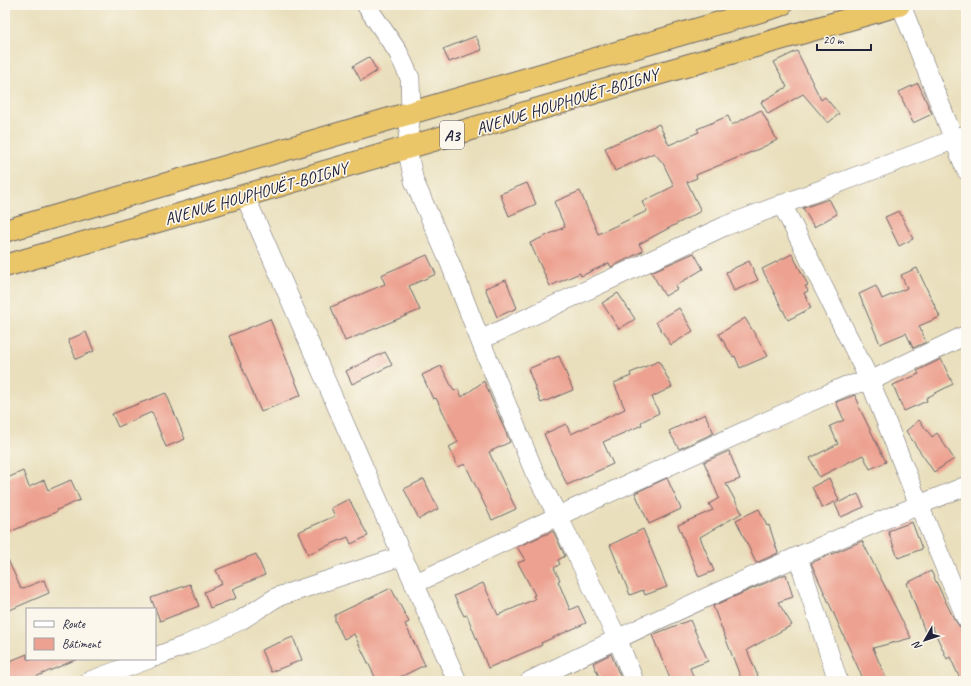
<svg xmlns="http://www.w3.org/2000/svg" width="971" height="686" font-family="Caveat,sans-serif">
	<style>
		.building { fill: #eda190 }
		.lines { fill: none; stroke-linecap: round; stroke-linejoin: round }
		.minor-casing { stroke: #686468; stroke-width: 20 }
		.highway-casing { stroke: #686468; stroke-width: 24 }
		.minor { stroke: #fff; stroke-width: 19 }
		.highway { stroke: #ebc669; stroke-width: 22 }
		.labels { text-anchor: middle; stroke-width: 3.5; stroke-linejoin: round; paint-order: stroke }
		.shield { fill: #fbf7ec; stroke: #636270; stroke-width: 1 }
		.shield-label { font-size: 16px; font-weight: bold; fill: #22223b }
		.street-label { font-size: 17px; fill: #22223b; stroke: #fbf7ec }
	</style>
	<rect width="100%" height="100%" fill="#fbf7ec"/>
	<filter id="ink" filterUnits="userSpaceOnUse"><feTurbulence type="fractalNoise" baseFrequency=".025" numOctaves="2"/><feDisplacementMap in="SourceGraphic" scale="8" xChannelSelector="R" yChannelSelector="G"/><feConvolveMatrix kernelMatrix="1 2 1 2 8 2 1 2 1" color-interpolation-filters="sRGB"/></filter>
	<filter id="wash" filterUnits="userSpaceOnUse"><feTurbulence type="fractalNoise" baseFrequency=".012" numOctaves="4" result="noise"/><feDisplacementMap in="SourceGraphic" scale="16" xChannelSelector="R" yChannelSelector="G"/><feGaussianBlur stdDeviation="0.9" result="paint"/><feColorMatrix in="noise" values="0 0 0 0 0 0 0 0 0 0 0 0 0 0 0 0 0 1.4 0 .05"/><feComposite in="paint" operator="in"/></filter>
	<g filter="url(#wash)">
		<rect width="100%" height="100%" fill="#e9dfbc"/>
		<g id="blocks">
			<path class="building" d="M476 36 482 50 449 62 443 49Z
				M797 51 821 100 825 97 839 114 828 123 803 94 768 114 761 102 787 87 774 62Z
				M369 57 377 71 361 81 353 66Z
				M918 83 932 114 913 123 899 92Z
				M761 110 777 140 761 148 696 175 697 178 687 182 701 211 639 244 643 251 611 267 609 263 581 276 580 273 550 286 530 243 565 227 554 202 580 191 598 234 647 211 642 202 674 186 663 163 654 153 615 171 605 148 659 124 669 145 699 132 697 129 728 116 732 125Z
				M527 183 536 204 509 216 500 194Z
				M829 199 837 214 814 227 803 208Z
				M899 211 913 239 899 246 885 217Z
				M694 253 703 269 675 286 677 289 665 296 651 272Z
				M792 254 808 285 805 286 808 291 804 293 811 308 788 320 762 269Z
				M427 255 436 274 409 286 420 310 345 341 331 307 385 284 381 275Z
				M749 261 758 280 734 291 726 272Z
				M917 268 940 317 919 326 926 342 913 348 906 333 880 344 859 294 876 286 882 299 907 288 901 275Z
				M506 280 517 308 497 317 485 288Z
				M618 293 635 319 619 329 602 303Z
				M679 308 693 331 671 345 656 322Z
				M745 318 768 356 740 368 735 356 733 357 719 334Z
				M270 319 301 395 261 412 229 336Z
				M86 332 94 351 76 359 68 340Z
				M385 352 392 365 352 384 346 371Z
				M559 356 573 390 541 403 528 369Z
				M941 359 953 384 926 398 927 401 904 411 893 385 919 374 917 371Z
				M659 361 672 387 652 397 659 413 641 422 642 425 603 442 613 464 567 485 544 434 566 424 571 434 625 409 614 383 631 376 630 373Z
				M441 366 454 391 458 389 462 397 484 381 510 442 489 452 516 509 492 520 465 464 458 467 449 447 458 442 436 398 433 399 422 375Z
				M166 393 185 439 166 447 152 412 118 427 112 414Z
				M855 395 859 404 858 405 886 462 870 469 863 455 819 477 810 458 838 444 830 426 844 420 836 402Z
				M705 414 714 433 679 449 669 431Z
				M919 420 932 437 937 433 954 459 934 472 906 431Z
				M729 451 740 479 726 484 742 513 700 537 714 571 699 577 678 525 713 510 709 504 719 498 704 462Z
				M23 471 29 487 44 480 48 490 71 480 80 500 57 510 58 511 5 534V479Z
				M667 478 681 509 649 524 635 493Z
				M829 478 839 500 822 508 812 487Z
				M424 479 438 509 419 519 404 489Z
				M858 494 864 507 841 517 835 504Z
				M349 499 368 536 351 544 348 537 308 554 298 532 335 516 331 508Z
				M759 509 767 526 769 525 778 553 756 563 736 520Z
				M912 522 922 549 898 558 888 531Z
				M643 529 667 587 645 595 643 590 630 595 610 545Z
				M553 531 565 556 558 560 560 564 554 568 560 580 558 581 570 610 578 606 586 623 541 643 542 645 488 668 467 615 464 616 454 596 483 583 498 615 535 599 533 596 535 595 518 563 525 560 517 547Z
				M862 541 911 638 873 648 887 681H864L811 563Z
				M5 553 21 589 44 580 49 593 5 612Z
				M256 554 265 575 232 589 236 598 210 608 204 592 222 584 216 570Z
				M931 571 954 619 959 626 962 628 966 636V681H961L950 657 947 659 932 626 925 632 907 583Z
				M786 574 793 597 778 602 792 625 747 650 760 681H742L713 606Z
				M190 584 199 606 160 621 151 598Z
				M391 588 409 622 405 624 425 665 392 681H377L354 634 344 639 335 621V615Z
				M690 620 708 661 690 668 695 681H671L652 635Z
				M293 637 302 660 271 672 261 650Z
				M27 654V659H77L26 681H10L5 669V663Z
				M611 654 622 681H601L593 663Z"/>
		</g>
	</g>
	<g filter="url(#ink)">
		<use href="#blocks" fill-opacity="0" stroke="#686468" stroke-width="1"/>
		<g class="lines">
			<g class="minor-casing">
				<path id="minor" d="M366 5 398 52 410 78 411 113 407 148 414 181 450 263 480 340 534 471 558 516 617 638 634 681
					M901 5 966 170
					M245 196 457 681
					M782 204 870 381 919 505 966 618
					M480 340 725 226 966 135
					M798 557 838 681
					M414 584 558 516 796 408 846 386 870 381 966 335
					M155 657 186 645 241 620 277 597 402 556
					M90 681 149 659
					M530 681C673 611 818 545 966 486"/>
			</g>
			<g class="highway-casing">
				<path id="highway" d="M5 231 781 5
					M5 266 661 73 899 5"/>
			</g>
			<use href="#minor" class="minor"/>
			<use href="#highway" class="highway"/>
		</g>
	</g>
	<g class="labels">
		<rect class="shield" x="440" y="121" width="24" height="28" rx="3"/>
		<g class="shield-label">
			<text x="452" y="141">A3</text>
		</g>
		<g class="street-label">
			<text transform="translate(567 101) rotate(-17)" y="6">AVENUE HOUPHOUËT-BOIGNY</text>
			<text transform="translate(256 193) rotate(-16)" y="6">AVENUE HOUPHOUËT-BOIGNY</text>
		</g>
	</g>
	<rect width="971" height="686" fill="none" stroke="#fbf7ec" stroke-width="20"/>
	<rect x="26" y="608" width="130" height="52" fill="#fbf7ec" stroke="#a4a2a5"/>
	<rect x="34" y="621" width="20" height="6" fill="#ffffff" stroke="#a4a2a5"/>
	<text x="62" y="628" font-size="12" fill="#22223b">Route</text>
	<rect x="34" y="638" width="20" height="12" fill="#eda190" stroke="#a4a2a5"/>
	<text x="62" y="648" font-size="12" fill="#22223b">Bâtiment</text>
	<g transform="translate(925 640) rotate(231)" stroke="#fbf7ec" stroke-width="3" paint-order="stroke">
	<path d="M0-3L7 15L0 10L-7 15Z" fill="#22223b"/>
	<text y="-6" font-size="11" font-weight="bold" text-anchor="middle" fill="#22223b">N</text>
	</g>
	<path d="M817 44v6h54v-6" fill="none" stroke="#22223b" stroke-width="2"/>
	<text x="823" y="44" font-size="12" fill="#22223b" stroke="#fbf7ec" stroke-width="3" paint-order="stroke">20 m</text>
</svg>
